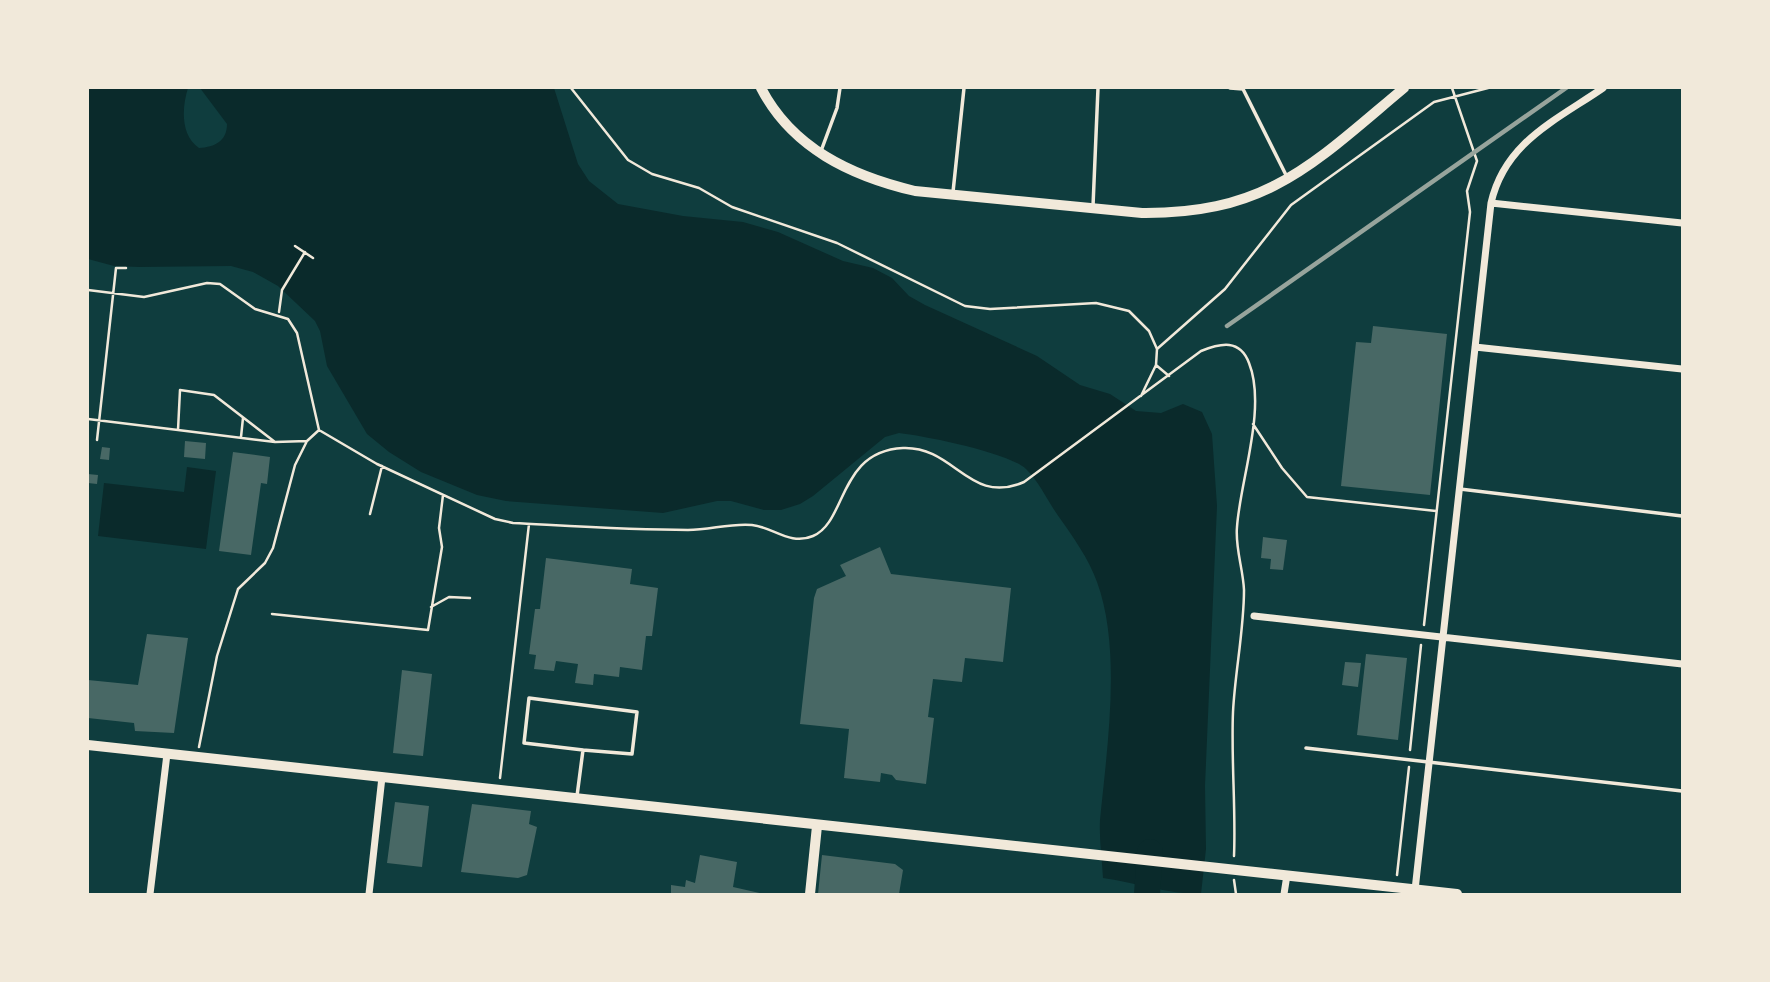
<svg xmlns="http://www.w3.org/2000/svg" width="1770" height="982" font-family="'Archivo Narrow',sans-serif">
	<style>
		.water { fill: #0a2a2b }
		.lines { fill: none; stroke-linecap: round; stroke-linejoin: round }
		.river { stroke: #0a2a2b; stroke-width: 26 }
		.building { fill: #486865 }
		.path { stroke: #f1e9da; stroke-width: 2.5 }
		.service { stroke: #f1e9da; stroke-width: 3.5 }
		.minor { stroke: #f1e9da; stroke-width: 7 }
		.tertiary { stroke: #f1e9da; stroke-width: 10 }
		.rail { stroke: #97a49c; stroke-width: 4.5 }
	</style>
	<rect width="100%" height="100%" fill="#0f3d3e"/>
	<path class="water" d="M88 88H188C182 107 180 135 199 148 215 147 227 141 227 124L200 88H554L578 164 589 181 618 204 683 216 743 222 778 232 843 261 873 268 892 278 909 296 925 305 1037 356 1080 385 1110 394 1136 411 1161 413 1183 404 1202 412 1212 434 1217 506 1205 786 1206 849 1201 894C1168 894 1136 883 1103 878 1102 859 1099 839 1100 820 1107 748 1122 650 1097 582 1089 559 1073 537 1059 517 1048 502 1040 483 1026 469 1009 453 926 436 899 433L885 437 813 496 800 504 781 510H764L731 501H717L663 513 506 501 477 495 421 472 389 452 367 434 327 366 320 331 315 321 278 286 253 272 231 266 139 267 114 266 88 259Z
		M187 467 216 471 206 549 98 536 104 483 184 492Z"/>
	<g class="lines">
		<path class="river" d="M1147 894 1150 852"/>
	</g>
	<path class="building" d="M1373 326 1447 334 1430 495 1341 486 1356 342 1371 343Z
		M185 441 206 443 205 459 184 457Z
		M102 447 110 448 109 460 100 459Z
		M233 452 270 457 267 484 261 483 251 555 219 551Z
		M88 474 98 475 97 484 88 483Z
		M1263 537 1287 540 1283 570 1270 569 1271 559 1261 558Z
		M880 547 891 574 1011 588 1003 662 965 658 962 682 933 679 928 717 934 718 926 784 896 780 892 775 881 773 880 782 844 778 849 729 800 724 814 598 817 589 846 576 840 565Z
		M546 558 632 569 630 584 658 588 652 636H646L642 670 620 667 619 677 594 674 593 685 575 683 578 664 556 661 554 671 534 669 536 655 529 654 535 609H540Z
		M147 634 188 638 174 733 135 731 134 723 88 718V680L138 685Z
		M1366 654 1407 658 1398 740 1357 735Z
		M1345 662 1361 663 1358 687 1342 685Z
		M402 670 432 674 423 756 393 753Z
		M395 802 429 806 422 867 387 863Z
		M472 804 531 811 529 824 537 827 527 875 518 878 461 872Z
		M700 855 737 862 733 887 764 894H671V885L685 887 686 880 695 883Z
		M822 855 895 864 903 870 899 894H818Z"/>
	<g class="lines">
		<path class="path" d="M571 88 628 160 652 174 699 188 732 207 837 243 965 306 990 309 1096 303 1129 311 1149 331 1157 349 1156 365 1141 396
			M295 246 313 258
			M88 290 144 297 207 283 220 284 255 309 288 319 297 333 319 430 377 464 495 519 513 523C571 526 630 530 688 530 710 530 730 523 752 525 773 527 790 546 813 536 847 522 838 451 903 448 955 446 969 506 1024 482L1201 351C1221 343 1240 339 1249 363 1267 408 1240 481 1237 527 1235 548 1243 568 1244 590 1244 630 1235 672 1233 712 1231 760 1236 808 1234 856
			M279 312 282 290 305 252
			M1157 349 1225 289 1291 205 1434 102 1488 88
			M1156 365 1169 376
			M88 419 178 430 180 390 214 395 275 442
			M1253 424 1282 468 1307 497 1436 511
			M178 430 275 442 307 441
			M241 437 243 418
			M97 440 116 268H126
			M370 514 382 466
			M431 607 449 597 470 598
			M272 614 428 630 442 547 439 528 443 495
			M1424 625 1470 212 1467 191 1477 161 1452 88
			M199 747 217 656 238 589 265 563 273 548 295 465 307 441 319 430
			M1410 750 1421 645
			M500 778 529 524
			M1397 875 1409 767
			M1234 880 1236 894"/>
		<path class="service" d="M1230 88 1243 89 1287 177
			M821 151 837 108 840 88
			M953 192 964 88
			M1093 206 1098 88
			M1460 489 1682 516
			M1306 748 1682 791
			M577 796 583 750 632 754 637 712 529 698 524 743 583 750"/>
		<path class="minor" d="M1491 203 1682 223
			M1475 347 1682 369
			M1254 616 1682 664
			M1415 890 1491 203C1505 142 1555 121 1603 88
			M150 894 167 754
			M369 894 382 777
			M1284 894 1287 875"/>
		<path class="tertiary" d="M761 88C792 148 851 176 915 191L1142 213C1268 214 1313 164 1404 88
			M88 745 1457 894
			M810 894 817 826"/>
		<path class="rail" d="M1227 326 1566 88"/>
	</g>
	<rect width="1770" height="982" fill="none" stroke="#f1e9da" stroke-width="178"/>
</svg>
